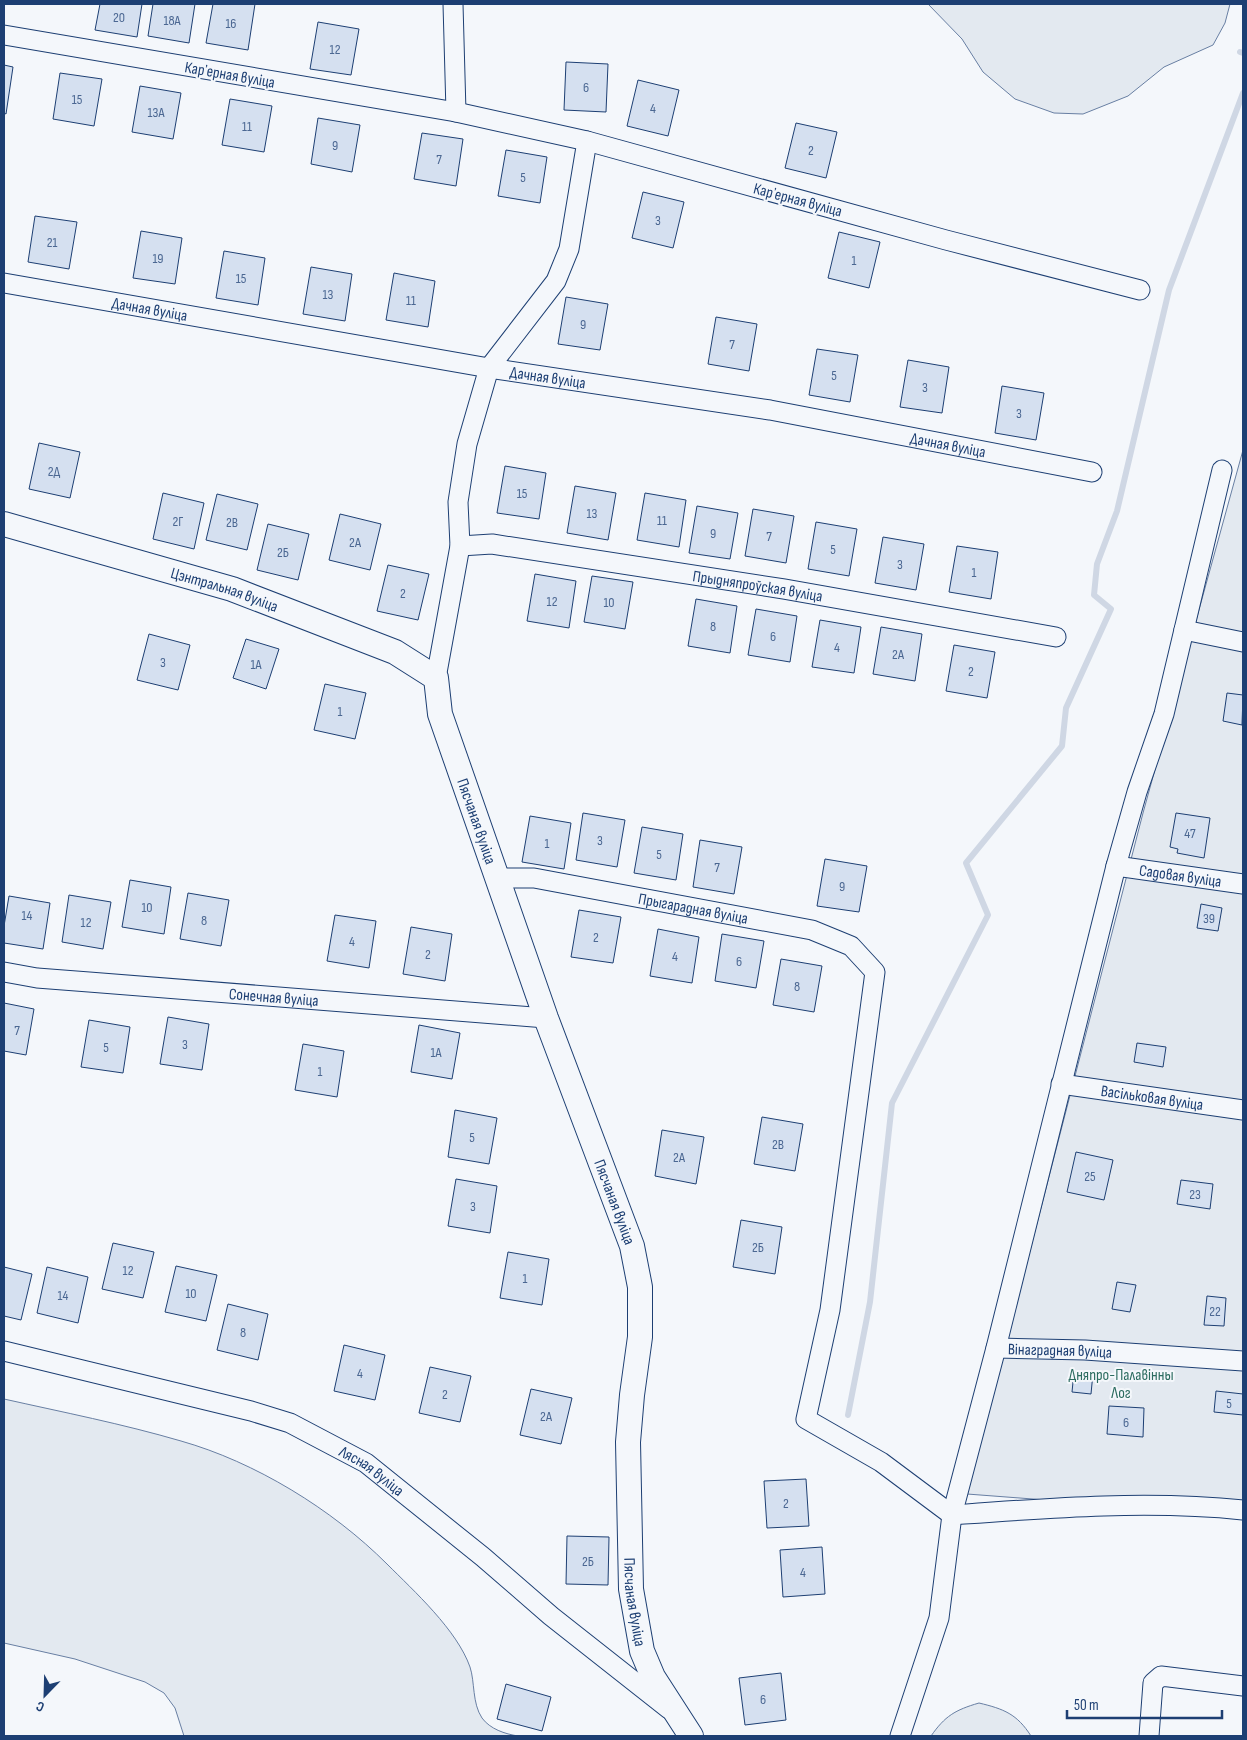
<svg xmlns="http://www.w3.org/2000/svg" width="1247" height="1740" font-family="'Sofia Sans Condensed',sans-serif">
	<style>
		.green { fill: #e3e9f0; stroke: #687fa3 }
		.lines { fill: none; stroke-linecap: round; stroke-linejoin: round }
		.stream { stroke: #cfd7e4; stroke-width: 6 }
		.building { fill: #d5e0f0; stroke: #1d3f73 }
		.minor-casing { stroke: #1d3f73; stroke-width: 21 }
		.tertiary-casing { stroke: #1d3f73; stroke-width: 26 }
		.minor { stroke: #f4f7fb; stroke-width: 19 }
		.tertiary { stroke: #f4f7fb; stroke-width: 24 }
		.labels { text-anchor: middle; stroke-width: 4; stroke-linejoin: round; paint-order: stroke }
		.number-label { font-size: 14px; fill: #4b6792 }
		.street-label { font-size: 16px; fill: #1d3f73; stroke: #f4f7fb }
		.park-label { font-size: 16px; fill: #2c6c60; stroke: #f4f7fb }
	</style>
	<rect width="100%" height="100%" fill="#f4f7fb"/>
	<path class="green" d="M928 4H1230L1225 23 1213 45 1164 67 1128 96 1083 114 1054 113 1015 99 983 72 962 39Z
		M1243 450V1515L967 1494 1143 813Z
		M4 1399C62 1412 123 1424 181 1441 255 1462 332 1509 387 1564 414 1591 457 1630 470 1667 475 1682 472 1703 482 1718 490 1729 505 1734 518 1736H184L175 1708 164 1693 145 1682 75 1659 4 1643Z
		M979 1703C1004 1709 1017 1714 1031 1736H931C945 1716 955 1710 979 1703Z"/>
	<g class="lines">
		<path class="stream" d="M1240 52 1243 53
			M848 1415 870 1302 892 1103 988 915 966 863 1062 746 1066 708 1111 609 1094 595 1097 564 1117 511 1169 290 1243 93"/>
	</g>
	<path class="building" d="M100 4H142L137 37 95 30Z
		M153 4H195L189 43 148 36Z
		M213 4H255L248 50 206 43Z
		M318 22 359 29 351 75 310 69Z
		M566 62 608 64 606 112 564 110Z
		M4 65 13 67 6 114 4 113Z
		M60 73 102 79 94 126 53 119Z
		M638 80 679 90 668 136 627 126Z
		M140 86 181 93 173 139 132 132Z
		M230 99 272 106 264 152 222 145Z
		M318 118 360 125 352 172 311 164Z
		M796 123 837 132 826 178 785 168Z
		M422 133 463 139 456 186 414 179Z
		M506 150 547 157 540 203 498 196Z
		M643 192 684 202 673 248 632 238Z
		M35 216 77 222 69 269 28 262Z
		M141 231 182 238 175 284 133 278Z
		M839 232 880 242 869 288 828 278Z
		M224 251 265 258 258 305 216 298Z
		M311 267 352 274 345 321 303 314Z
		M394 273 435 281 428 327 386 320Z
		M566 297 608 304 600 350 558 344Z
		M716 317 757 324 749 371 708 364Z
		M817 349 858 355 850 402 809 395Z
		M908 360 949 367 942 413 900 407Z
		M1002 386 1044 393 1036 440 995 433Z
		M39 443 80 452 70 498 29 489Z
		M505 466 546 473 539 519 497 513Z
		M575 486 616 493 608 540 567 533Z
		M163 493 204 503 194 549 153 539Z
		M645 493 686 500 679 547 637 540Z
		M217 494 258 504 247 550 206 540Z
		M697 506 738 513 730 559 689 553Z
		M753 509 794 516 786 563 745 556Z
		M340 514 381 524 370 570 329 560Z
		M816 522 857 529 849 576 808 569Z
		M268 524 309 534 298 580 257 570Z
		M883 537 924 544 916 590 875 583Z
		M957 546 998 552 991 599 949 592Z
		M388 565 429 574 418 620 377 611Z
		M535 574 576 581 569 628 527 621Z
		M592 576 633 582 625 629 584 622Z
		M696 599 737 606 730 653 688 646Z
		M756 609 797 616 790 662 748 655Z
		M820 620 861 627 854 673 812 667Z
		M881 627 922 634 915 681 873 674Z
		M149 634 190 645 178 690 137 680Z
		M246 639 279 649 266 689 233 678Z
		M954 645 995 652 987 698 946 691Z
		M325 684 366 693 355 739 314 730Z
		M1227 693 1243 695 1242 725 1223 721Z
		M583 813 625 820 617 867 576 860Z
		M1176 813 1210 818 1204 858 1177 853 1178 849 1170 847Z
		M530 816 571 823 564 869 522 862Z
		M642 827 683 834 676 880 634 873Z
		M700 840 742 847 734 894 693 887Z
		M825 859 867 866 859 912 817 906Z
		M130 880 171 887 164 934 122 927Z
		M188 893 229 900 221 946 180 939Z
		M69 895 111 902 103 949 62 942Z
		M9 896 50 903 43 949 4 943V926Z
		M1201 904 1222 908 1218 931 1197 928Z
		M579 910 621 917 613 963 571 957Z
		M335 915 376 921 369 968 327 961Z
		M411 927 452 934 445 981 403 974Z
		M658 929 699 937 692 983 650 976Z
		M722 934 764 941 756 988 715 981Z
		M781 959 822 966 814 1012 773 1005Z
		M4 1003 34 1009 26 1055 4 1051Z
		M168 1017 209 1024 202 1070 160 1064Z
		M89 1020 130 1027 123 1073 81 1067Z
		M419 1025 460 1033 452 1079 411 1072Z
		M1137 1043 1166 1047 1163 1067 1134 1062Z
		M303 1044 344 1051 337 1097 295 1090Z
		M455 1110 497 1118 489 1164 448 1157Z
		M762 1117 803 1124 795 1171 754 1164Z
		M662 1130 704 1137 696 1184 655 1176Z
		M1076 1152 1113 1160 1104 1200 1067 1192Z
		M456 1179 497 1186 490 1233 448 1226Z
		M1181 1180 1213 1184 1210 1209 1177 1204Z
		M741 1220 782 1227 775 1274 733 1267Z
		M113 1243 154 1252 143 1298 102 1289Z
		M508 1252 549 1259 542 1305 500 1298Z
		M176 1266 217 1275 206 1321 165 1312Z
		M4 1267 32 1274 21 1320 4 1316Z
		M47 1267 88 1277 78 1323 37 1313Z
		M1117 1282 1136 1285 1130 1312 1112 1309Z
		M1207 1296 1226 1298 1224 1326 1204 1325Z
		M228 1304 268 1314 258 1360 217 1350Z
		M344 1345 385 1355 375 1400 334 1391Z
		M430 1367 471 1376 460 1422 419 1413Z
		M1074 1372 1093 1373 1091 1394 1072 1392Z
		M531 1389 572 1398 561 1444 520 1435Z
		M1216 1391 1243 1394V1415L1214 1412Z
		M1109 1406 1144 1408 1143 1437 1107 1434Z
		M806 1479 809 1526 767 1528 764 1481Z
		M567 1536 609 1537 608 1585 566 1584Z
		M822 1547 825 1594 783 1597 780 1550Z
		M781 1673 786 1720 745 1725 739 1678Z
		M506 1684 551 1697 542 1731 497 1719Z"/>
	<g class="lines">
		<g class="minor-casing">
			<g id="minor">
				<path d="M453 4 456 112"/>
				<path d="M4 35 456 112 587 141 946 240 1140 290"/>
				<path id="s1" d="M4 283 489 368 770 410 1092 472"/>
				<path id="s2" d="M460 546 492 544 784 589 1056 637"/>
				<path d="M1184 630 1243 642"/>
				<path d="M436 678 460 546 458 502 467 444 489 368 556 281 569 249 587 141"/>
				<path id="s3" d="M1116 866 1243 884"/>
				<path id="s4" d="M497 878H534L812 930 851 946 875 972 830 1310 806 1419 881 1462 952 1515C1048 1508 1147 1500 1243 1510"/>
				<path id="s5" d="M4 972 37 978 89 982 546 1018"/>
				<path id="s6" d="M1061 1084 1243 1110"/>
				<path id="s7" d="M996 1348 1085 1350 1243 1361"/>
				<path id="s8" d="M4 1351 251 1411 290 1423 366 1463 483 1557 551 1616 669 1709"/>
				<path d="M900 1736 939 1618 952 1515 996 1348 1116 866 1137 792 1164 714 1222 470"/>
				<path d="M1149 1736 1153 1683 1161 1676 1243 1686"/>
			</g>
		</g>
		<g class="tertiary-casing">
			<g id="tertiary">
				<path id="s9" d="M4 524 232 589 395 652 436 678 440 714 546 1018 632 1246 640 1287V1337L632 1395 628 1442 631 1589 642 1651 653 1677 691 1736"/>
			</g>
		</g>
		<use href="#minor" class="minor"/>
		<use href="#tertiary" class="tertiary"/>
	</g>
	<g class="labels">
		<g class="number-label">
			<text x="119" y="22">20</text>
			<text x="172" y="25">18А</text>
			<text x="231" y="28">16</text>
			<text x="335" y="54">12</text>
			<text x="586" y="92">6</text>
			<text x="77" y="104">15</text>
			<text x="653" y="113">4</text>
			<text x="156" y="117">13А</text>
			<text x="247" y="131">11</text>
			<text x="335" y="150">9</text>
			<text x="811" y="155">2</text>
			<text x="439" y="164">7</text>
			<text x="523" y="182">5</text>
			<text x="658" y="225">3</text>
			<text x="52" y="247">21</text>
			<text x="158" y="263">19</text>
			<text x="854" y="265">1</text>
			<text x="241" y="283">15</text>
			<text x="328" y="299">13</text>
			<text x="411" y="305">11</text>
			<text x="583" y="329">9</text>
			<text x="732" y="349">7</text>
			<text x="834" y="380">5</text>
			<text x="925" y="392">3</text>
			<text x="1019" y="418">3</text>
			<text x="54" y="476">2Д</text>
			<text x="522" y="498">15</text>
			<text x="592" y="518">13</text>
			<text x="662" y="525">11</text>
			<text x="178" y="526">2Г</text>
			<text x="232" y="527">2В</text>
			<text x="713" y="538">9</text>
			<text x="769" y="541">7</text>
			<text x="355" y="547">2А</text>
			<text x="833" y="554">5</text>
			<text x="283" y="557">2Б</text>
			<text x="900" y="569">3</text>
			<text x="974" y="577">1</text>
			<text x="403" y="598">2</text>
			<text x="552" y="606">12</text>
			<text x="609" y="607">10</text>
			<text x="713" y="631">8</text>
			<text x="773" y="641">6</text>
			<text x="837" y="652">4</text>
			<text x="898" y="659">2А</text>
			<text x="163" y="667">3</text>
			<text x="256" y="669">1А</text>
			<text x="971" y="676">2</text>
			<text x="340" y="716">1</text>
			<text x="1190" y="838">47</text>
			<text x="600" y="845">3</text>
			<text x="547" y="848">1</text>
			<text x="659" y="859">5</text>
			<text x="717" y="872">7</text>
			<text x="842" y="891">9</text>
			<text x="147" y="912">10</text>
			<text x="27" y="920">14</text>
			<text x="1209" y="923">39</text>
			<text x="204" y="925">8</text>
			<text x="86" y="927">12</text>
			<text x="596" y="942">2</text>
			<text x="352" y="946">4</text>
			<text x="428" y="959">2</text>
			<text x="675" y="961">4</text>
			<text x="739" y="966">6</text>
			<text x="797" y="991">8</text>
			<text x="17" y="1035">7</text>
			<text x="185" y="1049">3</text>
			<text x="106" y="1052">5</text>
			<text x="436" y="1057">1А</text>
			<text x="320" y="1076">1</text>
			<text x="472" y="1142">5</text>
			<text x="778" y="1149">2В</text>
			<text x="679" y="1162">2А</text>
			<text x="1090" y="1181">25</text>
			<text x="1195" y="1199">23</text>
			<text x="473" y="1211">3</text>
			<text x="758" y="1252">2Б</text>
			<text x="128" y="1275">12</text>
			<text x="525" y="1283">1</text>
			<text x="191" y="1298">10</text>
			<text x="63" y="1300">14</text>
			<text x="1215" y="1316">22</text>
			<text x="243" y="1337">8</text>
			<text x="360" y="1378">4</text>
			<text x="445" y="1399">2</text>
			<text x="1229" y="1408">5</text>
			<text x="546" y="1421">2А</text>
			<text x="1126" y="1427">6</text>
			<text x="786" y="1508">2</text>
			<text x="588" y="1566">2Б</text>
			<text x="803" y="1577">4</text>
			<text x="763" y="1704">6</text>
		</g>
		<g class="street-label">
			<text transform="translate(230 74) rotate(10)" y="6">Карʼерная вуліца</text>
			<text transform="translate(798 199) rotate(15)" y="6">Карʼерная вуліца</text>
			<text dy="6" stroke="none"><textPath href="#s1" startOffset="148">Дачная вуліца</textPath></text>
			<text dy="6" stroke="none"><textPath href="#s1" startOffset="552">Дачная вуліца</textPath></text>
			<text dy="6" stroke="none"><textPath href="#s1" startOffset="958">Дачная вуліца</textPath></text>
			<text dy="6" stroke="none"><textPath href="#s2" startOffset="301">Прыдняпроўская вуліца</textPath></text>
			<text dy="6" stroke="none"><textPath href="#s9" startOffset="230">Цэнтральная вуліца</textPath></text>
			<text dy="6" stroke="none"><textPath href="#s9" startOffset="610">Пясчаная вуліца</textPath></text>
			<text dy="6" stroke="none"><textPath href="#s3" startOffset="65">Садовая вуліца</textPath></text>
			<text dy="6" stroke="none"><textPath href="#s4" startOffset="199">Прыгарадная вуліца</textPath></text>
			<text dy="6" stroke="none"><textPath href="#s5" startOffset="271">Сонечная вуліца</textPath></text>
			<text dy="6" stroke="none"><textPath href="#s6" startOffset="92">Васільковая вуліца</textPath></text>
			<text dy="6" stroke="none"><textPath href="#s9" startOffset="1015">Пясчаная вуліца</textPath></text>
			<text dy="6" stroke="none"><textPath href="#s7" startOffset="64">Вінаградная вуліца</textPath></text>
			<text dy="6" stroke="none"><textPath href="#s8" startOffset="390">Лясная вуліца</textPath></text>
			<text dy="6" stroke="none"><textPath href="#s9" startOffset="1420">Пясчаная вуліца</textPath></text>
		</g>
		<g class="park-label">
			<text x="1121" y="1380">Дняпро-Палавінны<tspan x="1121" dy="18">Лог</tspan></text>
		</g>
	</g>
	<rect width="1247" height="1740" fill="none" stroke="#1d3f73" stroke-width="10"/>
	<g transform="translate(45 1695) rotate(203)" stroke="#f4f7fb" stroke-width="4" paint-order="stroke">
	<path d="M0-4L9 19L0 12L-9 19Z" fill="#1d3f73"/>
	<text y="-8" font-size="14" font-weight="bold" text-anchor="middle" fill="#1d3f73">С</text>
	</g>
	<path d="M1067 1710v8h155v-8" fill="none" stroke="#1d3f73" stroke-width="2.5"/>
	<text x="1074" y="1710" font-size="15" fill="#1d3f73" stroke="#f4f7fb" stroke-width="4" paint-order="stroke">50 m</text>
</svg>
